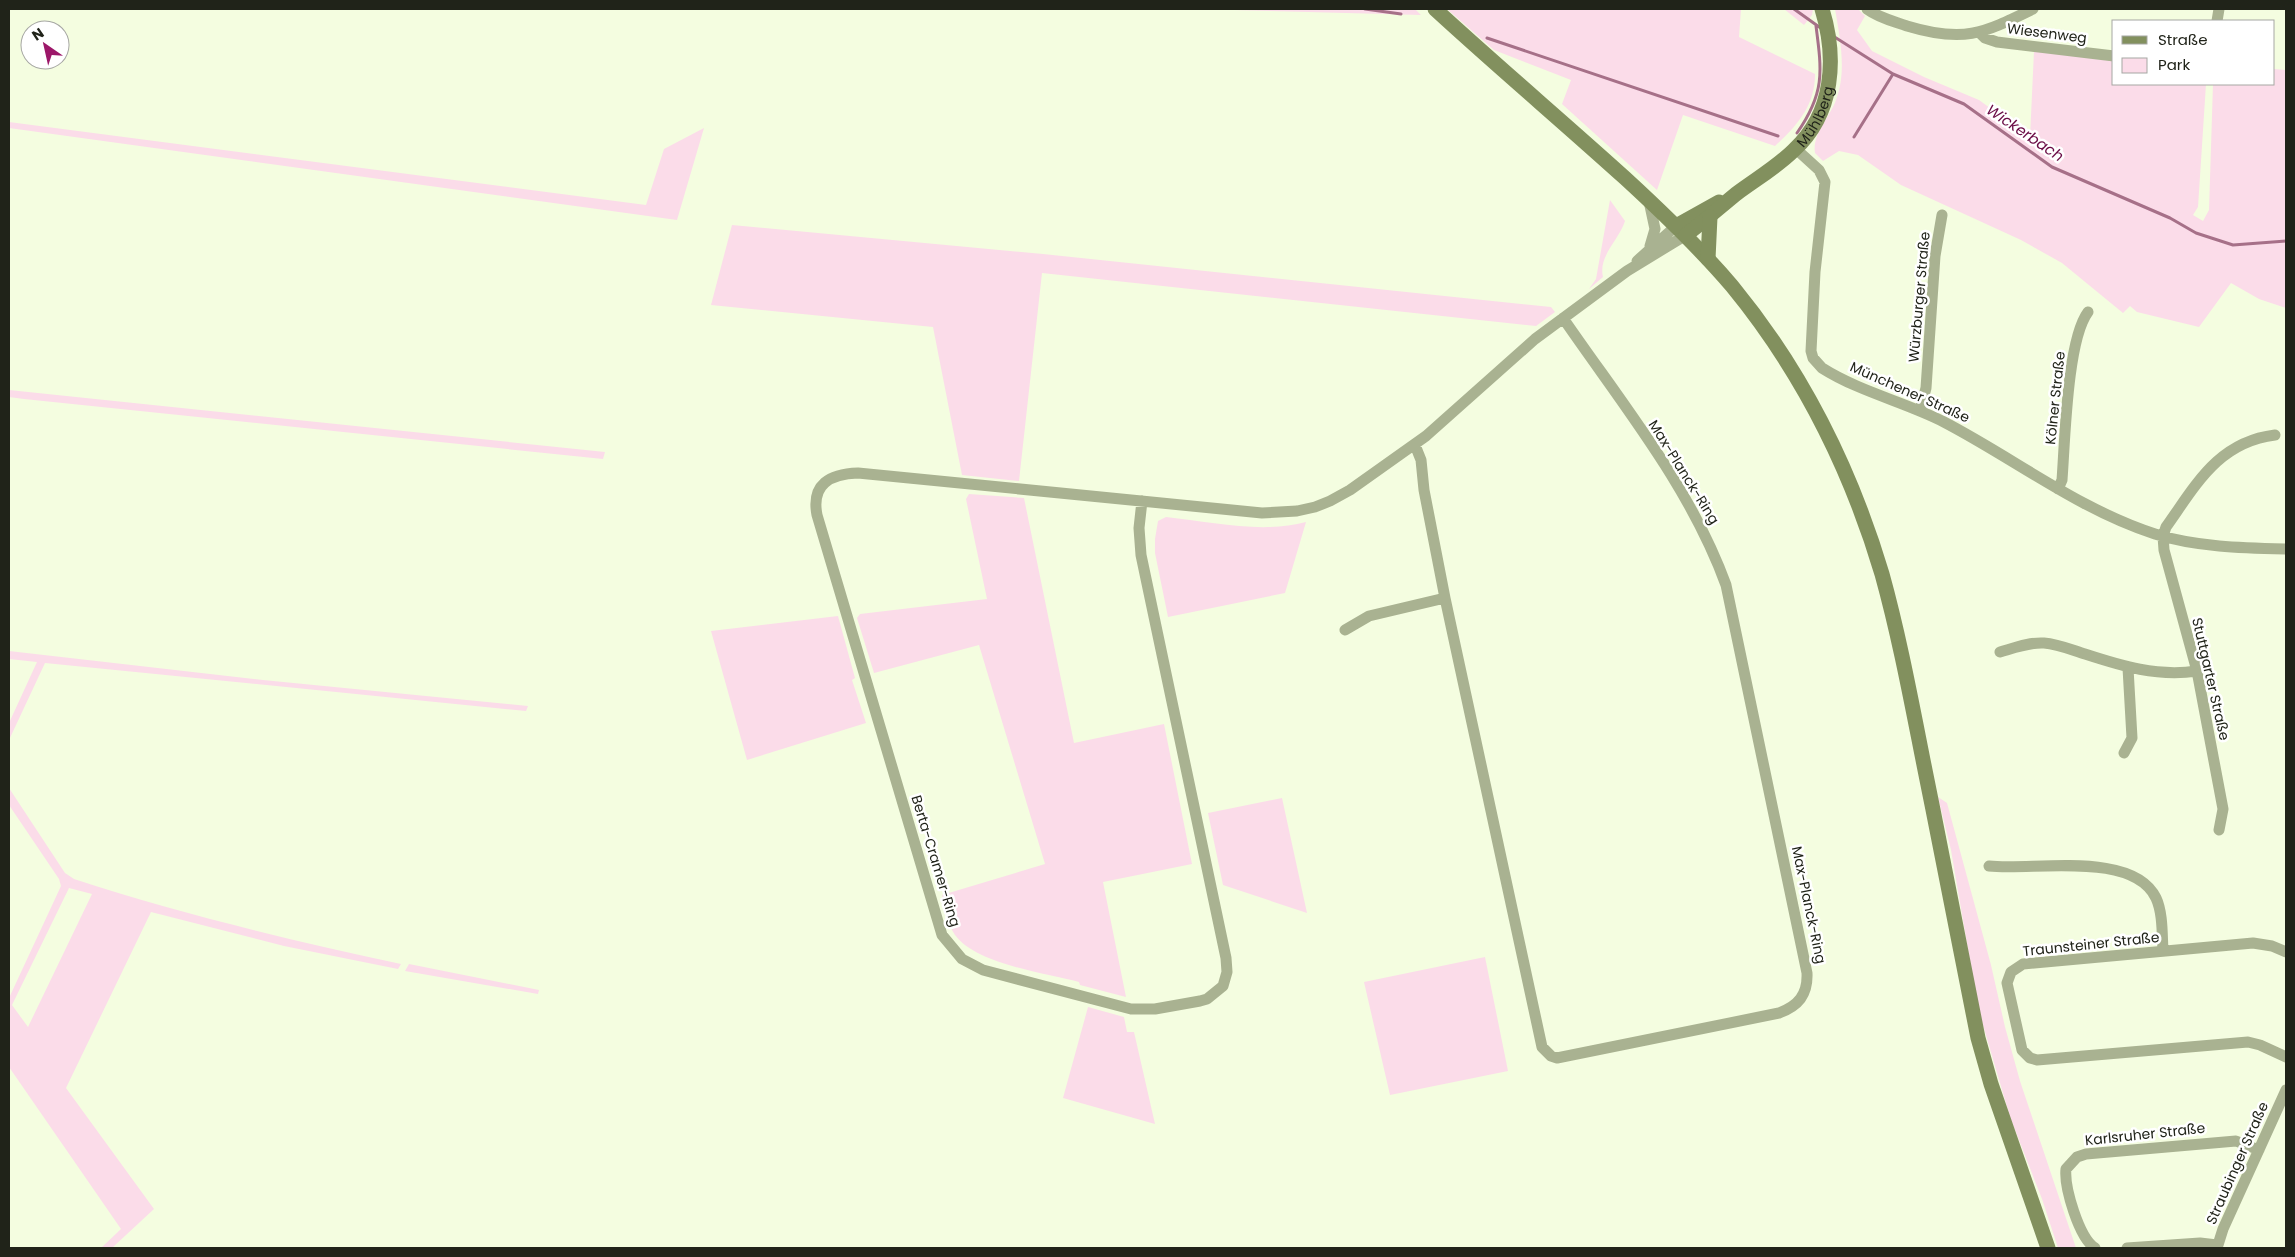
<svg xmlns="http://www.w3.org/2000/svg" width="2295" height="1257" font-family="Poppins,sans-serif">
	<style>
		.green { fill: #fbdce9; fill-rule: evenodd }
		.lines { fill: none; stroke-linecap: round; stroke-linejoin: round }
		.stream { stroke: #a67088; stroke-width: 3 }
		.street { stroke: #a9b291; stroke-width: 11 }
		.secondary { stroke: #82905e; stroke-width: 15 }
		.labels { text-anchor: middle; stroke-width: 5; stroke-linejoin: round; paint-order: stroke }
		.street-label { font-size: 14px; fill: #202319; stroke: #fff }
		.water-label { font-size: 15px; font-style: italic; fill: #6a0c46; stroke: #fff }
	</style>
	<rect width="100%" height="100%" fill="#f4fde0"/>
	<path class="green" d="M1195 9H1415L1421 15Z
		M1447 9H1741L1739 37 1815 74C1815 105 1798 125 1775 146L1683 115 1657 190 1562 104 1571 80 1494 50Z
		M1784 9H1813L1812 15 1804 25Z
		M1835 9H1858L1865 16 1857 30 1872 51 1924 77 1979 100 2030 137 2034 51 2114 61V84H2206L2198 207 2193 215 2203 221 2209 210 2213 84H2274V69L2286 70V308L2259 299 2231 283 2199 327 2137 312 2130 306 2123 313 2062 263 2021 240 1901 185 1858 155 1839 151 1823 161 1815 153C1812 134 1830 117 1836 100 1847 71 1840 38 1835 9Z
		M9 122 646 205 664 149 704 128 677 220 9 128Z
		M1610 200 1625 221C1619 240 1598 256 1603 277L1589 289 1596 279Z
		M732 225 1043 254 1551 307 1555 312 1536 326 1042 273 1019 481 962 475 933 327 711 305Z
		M9 390 605 452 603 459 24 399 9 397Z
		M969 494 1024 498 1074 743 1164 724 1192 864 1103 882 1126 997 1080 985 1079 982C1045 973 976 964 955 935 948 925 946 907 942 895L1045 864 979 645 874 673 857 618 860 614 987 599 966 499Z
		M1166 517C1212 522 1263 534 1306 522L1285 593 1168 617 1155 553V539L1158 521Z
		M838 616 855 678 852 680 866 723 747 760 711 631Z
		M9 651 263 680 528 706 526 711 45 663 9 740V723L37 662 9 659Z
		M9 788 65 873 74 879C181 914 290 940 401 964L398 969 284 946 151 912 66 1088 154 1209 112 1248H101L121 1229 9 1067V998L61 886 59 879 9 805ZM69 888 92 894 28 1027 12 1005Z
		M1938 797 1947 803 1991 965 2005 1027 2020 1081 2076 1248H2058L2042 1199 2010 1117 1978 1008 1951 850Z
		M1282 798 1307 913 1223 885 1208 813Z
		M1485 957 1508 1071 1390 1095 1364 982Z
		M409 964 539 990 538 994 405 971Z
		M1088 1007 1124 1017 1127 1032H1134L1155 1124 1063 1098Z"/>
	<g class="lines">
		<path class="stream" d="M1365 9 1401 14
			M1794 9 1822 29
			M1833 36 1893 74 1964 104 2052 167 2170 218 2196 233 2233 245 2286 241
			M1487 38 1778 136
			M1797 133C1825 93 1822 72 1816 26
			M1854 137 1893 74"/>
		<path class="street" d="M1867 9C1879 18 1893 21 1907 26 1963 43 1982 34 2033 9
			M2217 21 2219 9
			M1980 33 1985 38 1997 42 2114 56
			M1796 149 1819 170 1825 182 1815 272 1811 351 1813 358 1822 368C1860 392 1905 402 1944 422 2015 459 2078 509 2155 534 2196 547 2243 548 2286 549
			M1649 201 1655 229 1650 246
			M1637 261 1676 226
			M1920 411 1926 388 1935 256 1942 215
			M1415 445 1421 460 1424 490 1445 598 1542 1047 1551 1056 1557 1058 1779 1013C1798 1006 1808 995 1807 973L1726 585C1690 486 1622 404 1563 318
			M2058 489 2062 480C2065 441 2067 340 2088 312
			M1142 501 1139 528 1141 555 1226 958 1227 972 1223 986 1207 999 1200 1001 1155 1009H1131L983 970 962 959 942 935 817 515C811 484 830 474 858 473L1262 513 1297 511 1315 507 1330 501 1350 490 1426 436 1535 339 1627 271 1686 235
			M1345 630 1369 616 1445 598
			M2000 652C2014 648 2030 642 2044 643 2058 644 2072 650 2085 654 2122 666 2157 677 2197 671
			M2124 753 2132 738 2128 668
			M2219 830 2223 809 2197 671 2164 550 2163 536 2166 527C2196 485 2218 442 2275 435
			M1989 866C2032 871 2133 850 2156 898 2163 913 2162 935 2163 951
			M2286 952 2272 946 2253 943 2023 964 2011 972 2007 983 2022 1050 2030 1058 2037 1060 2248 1042 2260 1045 2286 1057
			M2095 1248C2079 1238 2064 1187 2066 1169L2077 1157 2086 1154 2236 1141 2259 1150
			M2127 1248 2200 1243 2217 1245
			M2217 1248 2223 1229 2286 1090"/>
		<g class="secondary">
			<path d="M1435 9C1497 66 1562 121 1625 178 1662 212 1699 247 1732 286 1801 370 1851 470 1882 574 1900 639 1912 705 1925 770 1943 859 1960 948 1978 1038L1991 1084 2048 1248"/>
			<path d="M1676 226 1719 202"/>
			<path id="s1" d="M1686 235C1703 222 1719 208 1736 194 1756 179 1777 167 1794 150 1834 113 1837 58 1822 9"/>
			<path d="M1708 259 1710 217"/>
		</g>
	</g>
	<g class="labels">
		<g class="street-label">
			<text transform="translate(2047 33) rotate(7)" y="5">Wiesenweg</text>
			<text dy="5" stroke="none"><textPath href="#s1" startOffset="178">Mühlberg</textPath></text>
			<text transform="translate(1919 297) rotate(-85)" y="5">Würzburger Straße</text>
			<text transform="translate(1910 392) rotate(24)" y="5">Münchener Straße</text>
			<text transform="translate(2055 398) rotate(-84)" y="5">Kölner Straße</text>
			<text transform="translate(1684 472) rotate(58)" y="5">Max-Planck-Ring</text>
			<text transform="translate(2211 679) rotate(77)" y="5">Stuttgarter Straße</text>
			<text transform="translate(936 861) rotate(73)" y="5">Berta-Cramer-Ring</text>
			<text transform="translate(1809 905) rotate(78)" y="5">Max-Planck-Ring</text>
			<text transform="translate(2091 944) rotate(-6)" y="5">Traunsteiner Straße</text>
			<text transform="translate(2145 1134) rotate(-6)" y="5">Karlsruher Straße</text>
			<text transform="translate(2237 1163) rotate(-66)" y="5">Straubinger Straße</text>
		</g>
		<g class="water-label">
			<text transform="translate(2025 133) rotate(34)" y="5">Wickerbach</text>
		</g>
	</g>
	<rect width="2295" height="1257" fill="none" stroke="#202319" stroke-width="20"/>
	<rect x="2112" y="20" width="162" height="65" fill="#ffffff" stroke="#a6a7a3"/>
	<rect x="2122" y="36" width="25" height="8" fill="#82905e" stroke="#a6a7a3"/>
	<text x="2158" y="45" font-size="15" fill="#202319">Straße</text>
	<rect x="2122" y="58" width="25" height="15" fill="#fbdce9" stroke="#a6a7a3"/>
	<text x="2158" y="70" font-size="15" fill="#202319">Park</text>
	<g transform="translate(45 45) rotate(326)"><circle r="24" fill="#ffffff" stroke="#a6a7a3"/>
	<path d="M0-4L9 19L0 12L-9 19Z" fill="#9c1769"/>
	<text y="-8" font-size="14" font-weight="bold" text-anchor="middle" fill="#202319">N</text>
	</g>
</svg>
